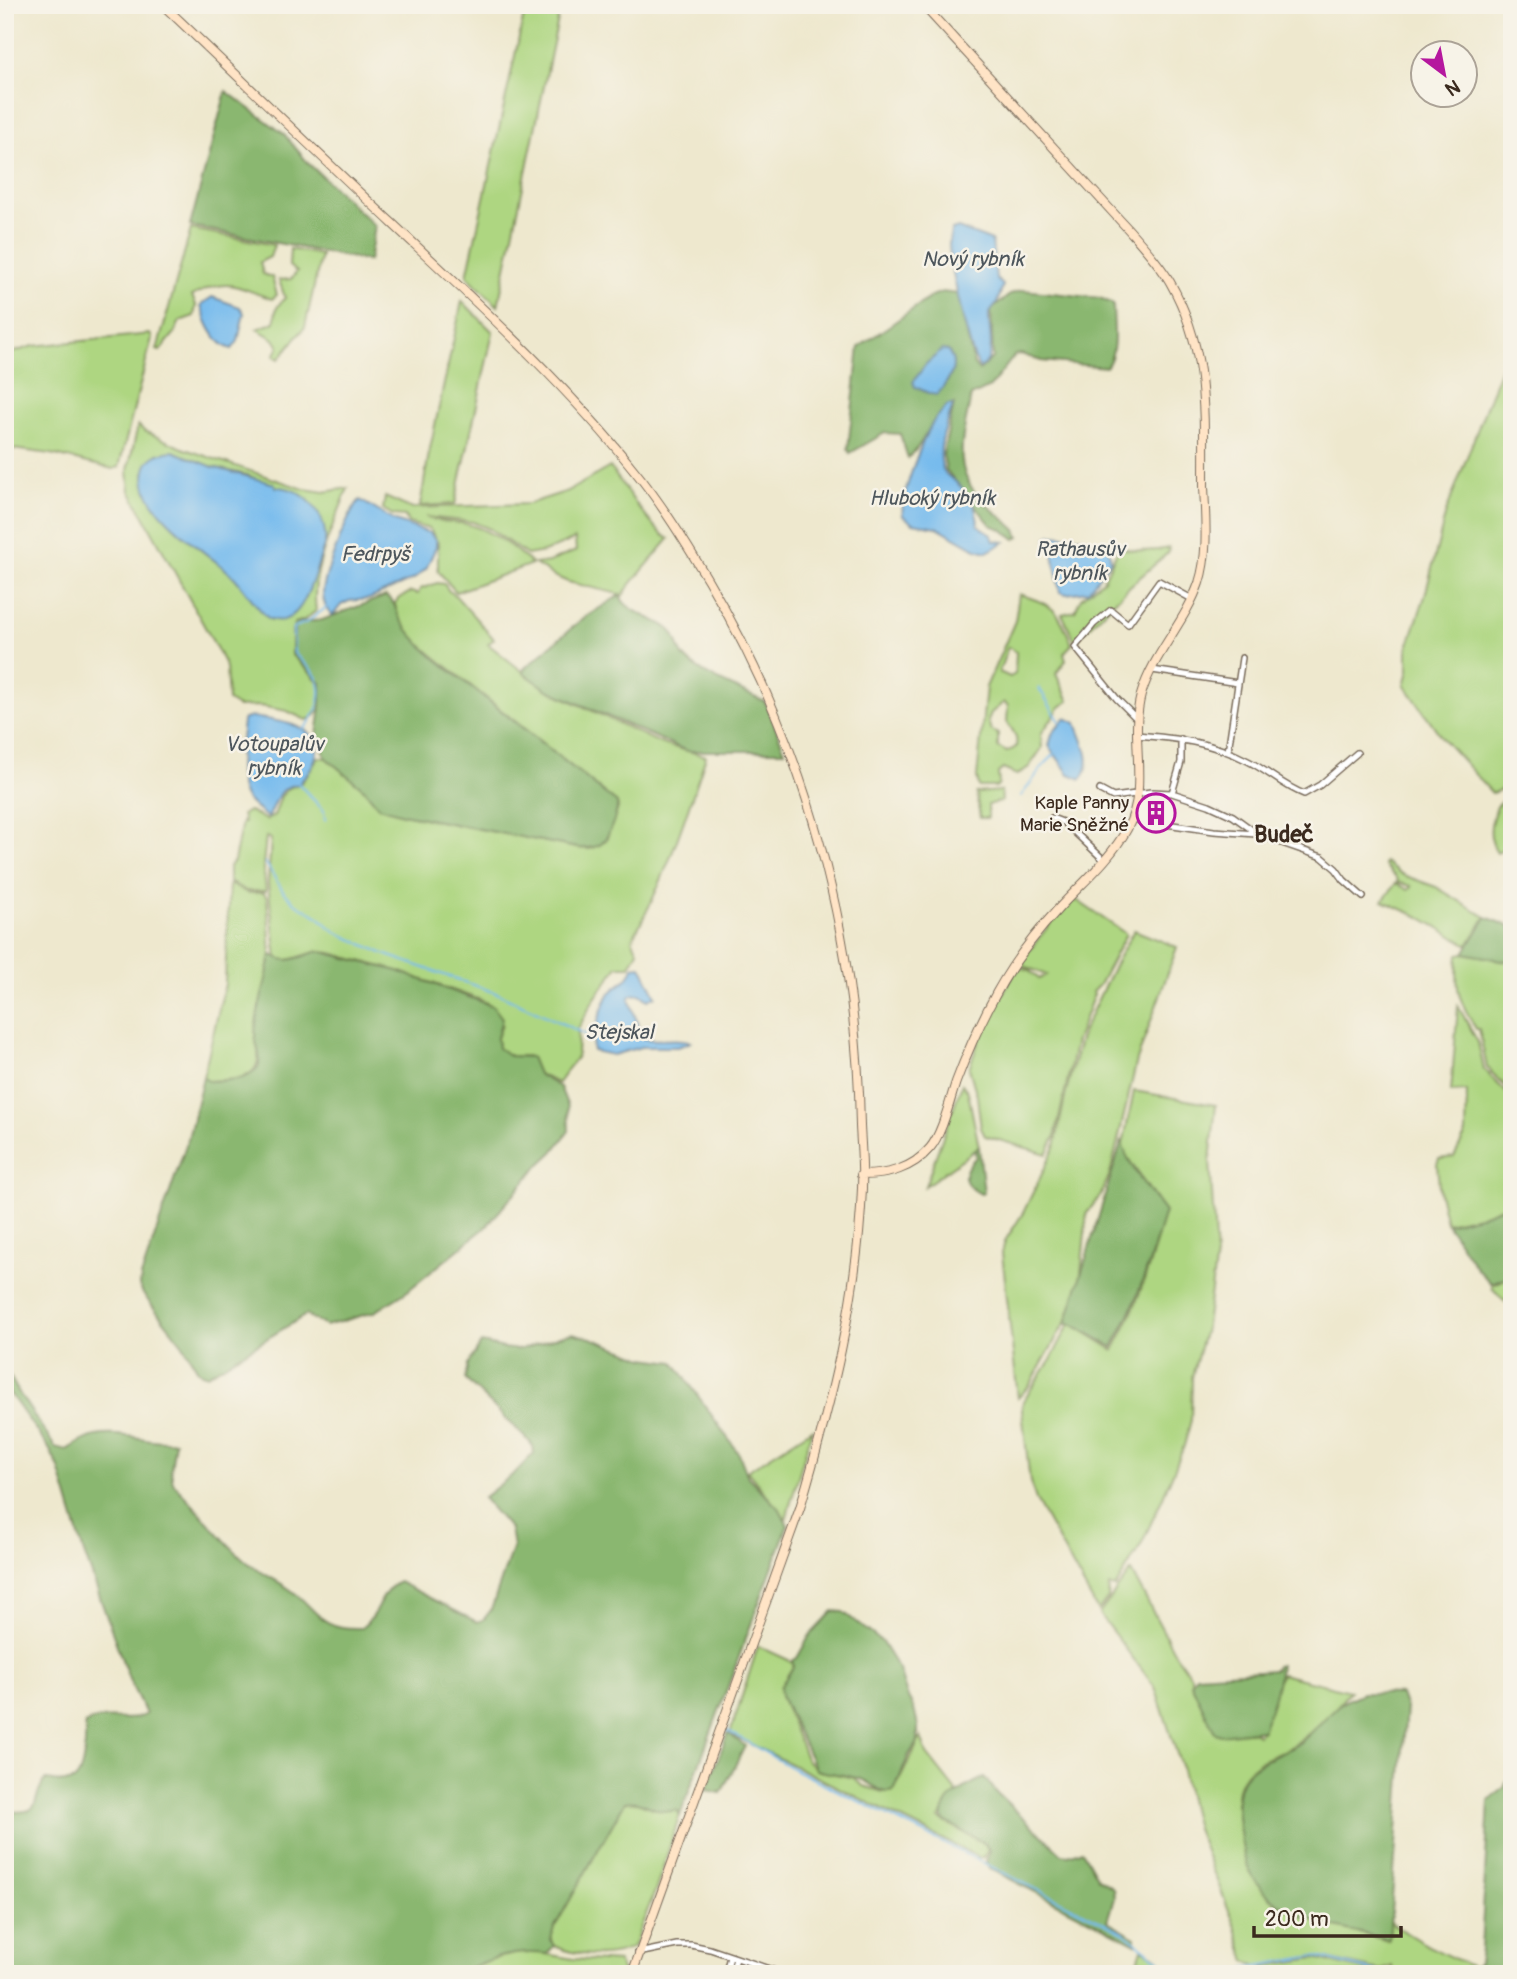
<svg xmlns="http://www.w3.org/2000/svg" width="1517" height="1979" font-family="Pangolin,sans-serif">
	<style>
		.green { fill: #aed681; stroke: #748050; stroke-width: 2; fill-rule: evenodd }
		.forest { fill: #8ab76f; stroke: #627046; stroke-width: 2; fill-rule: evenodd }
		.water { fill: #77bbed; stroke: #597286; stroke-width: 2 }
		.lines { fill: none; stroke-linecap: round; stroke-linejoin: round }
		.stream { stroke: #77bbed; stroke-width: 2 }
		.street-casing { stroke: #7a6c5c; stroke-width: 8 }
		.secondary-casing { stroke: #7a6c5c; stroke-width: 10 }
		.street { stroke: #fff; stroke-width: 5 }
		.secondary { stroke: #ffe4c6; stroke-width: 8 }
		.labels { text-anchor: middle; stroke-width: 5; stroke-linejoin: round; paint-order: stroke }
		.poi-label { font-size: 19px; fill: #3b2a1e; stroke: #f7f3e8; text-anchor: end }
		.water-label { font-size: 21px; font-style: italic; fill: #4d565c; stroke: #f7f3e8 }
		.quarter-label { font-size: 23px; font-weight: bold; fill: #3b2a1e; stroke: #f7f3e8 }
	</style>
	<rect width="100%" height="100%" fill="#f7f3e8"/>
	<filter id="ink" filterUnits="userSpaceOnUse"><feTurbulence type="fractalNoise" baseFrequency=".0143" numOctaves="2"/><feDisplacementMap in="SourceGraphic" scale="14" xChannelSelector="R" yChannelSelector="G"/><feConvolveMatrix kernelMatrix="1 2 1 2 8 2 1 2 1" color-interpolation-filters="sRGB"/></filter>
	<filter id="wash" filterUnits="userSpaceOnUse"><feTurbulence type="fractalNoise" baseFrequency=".00686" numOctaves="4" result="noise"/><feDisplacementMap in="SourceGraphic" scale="28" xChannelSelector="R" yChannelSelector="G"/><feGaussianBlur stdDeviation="1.57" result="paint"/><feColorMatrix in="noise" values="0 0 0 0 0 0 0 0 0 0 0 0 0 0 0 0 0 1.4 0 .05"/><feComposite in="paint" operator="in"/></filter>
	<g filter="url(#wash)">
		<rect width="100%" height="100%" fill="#eee8ce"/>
		<path class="green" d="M526 5H561L498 306 467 276Z
			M191 229 274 245 270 257 260 262 263 274 272 277 277 295 272 299C236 287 229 276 192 296L196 305 194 316 180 321 174 334 160 351 157 350Z
			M290 249 321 255 305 327 279 359 274 356 279 347 274 339 257 329 275 322C275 311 276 306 285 298L279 280 291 279 297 272 289 266Z
			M462 301 493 332 455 504 420 506 429 453Z
			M150 334 152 338 119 467 113 469 51 454 5 448V355L33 346Z
			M1509 347H1512V789L1505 788 1492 793 1443 739 1405 685 1408 674V647L1425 596 1446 512Z
			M138 425 144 431 185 449 304 489 324 492 348 488C334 526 310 569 316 611L304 620 295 623 292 630V655C300 663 309 671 316 679 326 692 324 716 306 720L287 711 260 706 238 707 228 701 226 667 217 649 130 491 128 470ZM173 451 213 467 247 475 275 487 325 544C314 571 308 623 271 620 255 607 246 588 231 574 204 550 142 513 144 473L158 454Z
			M610 467C623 485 652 530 669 539L630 585 621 598 619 594 568 582 554 576 535 564 549 562 576 551 575 539 544 552 527 555 490 529 473 522 426 517C439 523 456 521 470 525 494 532 514 548 532 564L456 592 438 571V543L430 529 408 523 405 516 393 515 383 509 385 497 410 508 528 504 568 491Z
			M1119 547C1136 552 1152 552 1169 548V552L1130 586 1075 641 1062 614 1075 611 1081 598 1104 579Z
			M437 583 444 584 449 591 455 595 494 639 488 644 522 671 525 668 524 673 548 690 662 744 706 756C685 818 665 882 632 939L638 951 630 966H618L593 1001 578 1029 577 1056 558 1083 538 1074 528 1056H511L498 1048 497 1038 502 1025 493 1006 481 1000 398 971 331 953 319 951 286 961 277 959 268 883 271 839 266 837 263 866 266 891H246L229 882V866L234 861 242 822H244L242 815 249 811 266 820 274 816 281 796 289 788 302 782 319 757 326 758 365 790 380 807 403 814 577 848 590 849 606 840 618 808 617 803 434 656C418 643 396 625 395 603L399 598 411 592 418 594 420 589Z
			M1019 594C1055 606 1057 608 1072 644L1064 653 1066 660 1056 674 1069 701 1060 707 1041 734 1042 748 1029 767 1017 775 1003 769 998 773 999 784 996 787H979L977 778 986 687 1015 621ZM1008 647 1016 652 1015 674 1010 677 999 672ZM1004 702 1008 706 1007 722C1013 732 1018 735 1016 747L1007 752 998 747V734L991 730 988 721 991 713Z
			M1001 791 1002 801 988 805V818H980L976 793Z
			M1508 799 1512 803C1512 821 1517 845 1497 852 1487 837 1490 819 1499 803Z
			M1385 862 1403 875 1436 887 1486 917 1468 945 1420 917 1383 901 1396 883 1408 890 1411 886 1397 882 1398 880 1384 865Z
			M229 884 248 893H264L267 898 271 954 256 1041C267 1081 237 1079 208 1081L203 1077 225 984Z
			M1075 899 1126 934 1099 985 1092 992 1094 994 1076 1041 1055 1137 1047 1154 985 1136 981 1128 977 1096 969 1068 984 1027 1016 970 1018 967 1029 970 1039 979 1046 975 1022 965V960L1050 924Z
			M1134 930 1177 947 1137 1060 1110 1174 1101 1195 1087 1213 1080 1283 1067 1319 1030 1385 1018 1398 1002 1253 1005 1241 1023 1213 1055 1147 1066 1092 1082 1033 1115 964Z
			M1464 953 1512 962V1093L1487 1068 1479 1029H1476C1458 998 1455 991 1458 954Z
			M1458 1006 1478 1042 1484 1070 1512 1098V1203L1479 1216 1446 1223 1440 1197 1437 1164 1439 1159 1454 1157 1466 1133 1467 1091 1451 1092Z
			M962 1084 968 1092 979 1147 925 1186Z
			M1134 1091 1216 1105 1210 1161 1216 1256 1206 1325 1192 1377 1191 1420 1184 1446 1163 1497 1141 1545 1115 1588 1109 1586 1108 1598 1098 1611 1037 1502 1030 1482 1022 1410 1023 1401 1051 1360 1070 1323 1114 1350C1138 1306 1152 1260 1164 1212L1122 1149Z
			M1512 1275V1308L1492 1288V1285Z
			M812 1429 786 1519 747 1471Z
			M1131 1571 1176 1655 1191 1676V1683L1216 1733C1230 1737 1247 1727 1258 1735 1271 1715 1270 1692 1281 1674L1350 1691C1333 1712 1311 1735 1287 1749 1273 1757 1258 1759 1246 1773 1232 1790 1237 1810 1240 1830 1252 1923 1315 1918 1388 1941L1389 1921C1420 1944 1457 1961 1491 1974H1394L1392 1966 1380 1971 1314 1956 1257 1966 1246 1961 1235 1925 1196 1829 1181 1766 1155 1687 1099 1614Z
			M758 1646 795 1663 781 1686V1696L807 1761 817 1770 854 1778 863 1786 883 1792 894 1791 921 1737 927 1754 957 1792 939 1819 985 1844 988 1850 984 1858H980L730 1734Z
			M632 1800 661 1811 676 1810 680 1814 656 1889 633 1947C610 1960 578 1956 554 1946L551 1941 553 1930 625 1801Z
			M1142 1949 1154 1955 1174 1974H1134Z
			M529 1951 573 1959 618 1962 624 1974H460L488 1960Z
			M1315 1958 1379 1974H1256L1260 1969 1267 1966Z"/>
		<path class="forest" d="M226 91 284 134 308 163 375 226 369 261 190 226Z
			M1023 290 1100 298 1113 304C1113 322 1118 353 1106 367L1041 361 1021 354 1015 355 990 387 971 396C964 435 949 469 983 501 993 511 1006 520 1016 530L1019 537 1015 539 1001 529 991 525 946 470 943 454 954 404C929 415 928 441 908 458L900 434 885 433 850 453 848 449 859 347 932 296 942 292 958 294 974 365 979 370 993 357 991 310 1011 294ZM948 351C960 367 948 382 937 394L928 392Z
			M620 595C625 612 655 618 668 628 678 635 677 648 684 657 700 675 744 691 765 702L785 751H687L548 690 524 673 525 668 581 620Z
			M386 596C399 606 393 608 401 620 409 633 420 644 431 655L617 803C618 810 616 813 614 820 606 843 602 850 577 848L403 814 379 807 365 790 326 758 317 735 321 707V683L292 655 295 623 322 620Z
			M1486 917 1512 927V962L1464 953Z
			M319 951 398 971 493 1006 502 1018 497 1038 498 1048 511 1056 531 1057 538 1074 560 1087 568 1107 569 1131 553 1152 538 1166 486 1227 405 1293 374 1312 326 1326 306 1315 207 1375 199 1372 183 1345 143 1294 140 1286 141 1277 188 1139 203 1077 208 1081C222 1080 243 1082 255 1071 265 1061 255 1045 255 1034 256 1008 268 980 271 954 288 966 300 956 319 951Z
			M1122 1140C1123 1159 1152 1195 1165 1212 1151 1258 1137 1304 1113 1347L1070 1323 1068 1325 1066 1324Z
			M979 1147 984 1193 981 1194C961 1184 960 1173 976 1157L975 1150 969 1154Z
			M1512 1203V1275L1491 1283 1477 1269 1447 1224 1479 1216Z
			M572 1333 591 1338 644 1358 674 1362 739 1454 748 1477 781 1511 788 1525 679 1818 680 1814 676 1810C658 1816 643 1798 625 1802L553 1930 551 1941 554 1946 547 1954C517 1950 486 1957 460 1974H5V1811C46 1815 29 1802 45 1780 54 1780 64 1785 73 1781 85 1776 86 1736 85 1724 106 1712 128 1725 146 1714L130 1682 83 1550 59 1468 50 1450 5 1387V1368L21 1396 55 1447 66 1450C75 1445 85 1438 96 1436 123 1431 148 1443 175 1441L171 1470 173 1483C198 1509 220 1539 247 1562 260 1573 275 1579 288 1588 317 1607 317 1630 361 1628 378 1617 380 1590 399 1582L477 1622 483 1620 491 1610 513 1546 510 1529 483 1498 516 1472 534 1453 533 1446 526 1438 465 1379 468 1364 481 1343C495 1345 509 1352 525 1348 542 1344 554 1336 572 1333Z
			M833 1611 843 1612 881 1641 899 1670 908 1698 914 1709 918 1726V1741L909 1755 894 1791C879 1795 875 1785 863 1780 848 1774 832 1775 816 1770L781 1696 780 1687 794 1666 792 1661 797 1658 810 1635Z
			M1280 1665C1278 1686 1271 1709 1262 1730L1221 1735 1215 1733 1191 1683 1196 1675 1275 1670 1276 1666Z
			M1363 1693 1401 1694 1406 1708 1389 1940C1342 1927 1280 1922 1253 1877 1243 1862 1242 1843 1239 1826 1237 1807 1234 1785 1250 1771 1262 1759 1282 1755 1296 1745 1313 1735 1323 1717 1339 1705 1345 1700 1355 1697 1363 1693Z
			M728 1733 745 1746 721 1793 706 1790Z
			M1512 1768V1974H1491L1475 1967 1479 1963 1481 1950 1489 1801 1504 1788Z
			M984 1777 997 1793 1062 1854 1068 1855 1082 1850 1098 1878 1113 1888 1114 1898 1107 1921 1136 1937V1944L989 1868 986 1862 990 1850 985 1844 943 1820C940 1797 968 1787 984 1777Z"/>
		<path class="water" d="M958 228 992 241 996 279 1003 285 997 303 989 314C988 329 998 358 980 368 970 358 950 264 949 246 949 240 950 235 952 230Z
			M212 297 240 307 244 313 238 341 232 349C214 344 205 321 201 305Z
			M942 350 948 351C960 367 948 381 937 395L931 394 915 387 913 382 926 364Z
			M948 405H953C947 425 937 445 942 466 944 475 950 477 956 482 970 495 977 507 978 525L991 534 994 541 1005 542 987 552 976 549 937 527 913 523 903 516C899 499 923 438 933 422 937 416 943 411 948 405Z
			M173 451 213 467 275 484V487C305 487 328 515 325 544 315 567 305 634 268 618 255 606 246 590 234 577 210 553 135 510 145 470 148 456 161 452 173 451Z
			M360 500 395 521 430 533 436 540V547L426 569 414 579 369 599 349 601 341 605 334 614 331 615C326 609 323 602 323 594 323 577 348 512 360 500Z
			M1051 535 1086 538 1108 546 1111 560 1088 591 1066 594 1060 592 1053 553 1047 538Z
			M252 717C278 722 334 724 312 766 309 773 303 777 299 784 277 787 277 801 268 818 261 812 248 804 244 795 235 775 241 743 243 721L244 719Z
			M1065 718 1076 723C1082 741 1096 762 1081 779L1069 774 1049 746 1052 734Z
			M641 966 656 996 648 1000 640 994 632 995 629 999 643 1038C659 1043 679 1036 691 1042L678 1047H641L613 1055 593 1051C590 1041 604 1000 611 992 620 983 629 981 633 967Z"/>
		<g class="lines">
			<path class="stream" d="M1039 688 1060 722
				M304 729C317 715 327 691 314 673 309 666 300 660 294 653L293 628 307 622 327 607
				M298 783 324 811 325 820
				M1021 796 1044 765 1055 754
				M265 862 283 891 295 903 317 916 336 932 384 954 499 994 593 1038
				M725 1729 792 1768 1123 1932 1177 1974
				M1245 1968 1315 1956 1383 1974
				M1228 1974 1241 1970"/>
		</g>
	</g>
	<g filter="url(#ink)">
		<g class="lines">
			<g class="street-casing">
				<path id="street" d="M1152 670 1238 683
					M1136 718 1117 699 1075 647 1094 624 1111 610 1128 624 1159 581 1192 599
					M1136 735C1176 738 1212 742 1248 761 1268 771 1283 786 1304 794L1320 785 1357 753
					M1228 751 1242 658
					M1100 790 1113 797 1151 792 1172 793 1209 805 1233 816 1259 835 1322 857 1336 869 1344 880 1363 897
					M1172 793 1181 762V739
					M1052 818 1065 823 1104 860
					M1132 819 1214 831 1256 834
					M638 1953 677 1945H691L710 1949 784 1974
					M725 1974 730 1957
					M731 1974 736 1959"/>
			</g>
			<g class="secondary-casing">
				<path id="secondary" d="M163 5C240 78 316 152 393 224 477 303 562 380 634 470 662 504 685 542 708 580 806 746 857 933 860 1126 861 1147 863 1167 862 1188 858 1297 831 1403 800 1508L632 1974
					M861 1175C888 1175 912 1169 930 1148 942 1134 950 1100 956 1082 968 1050 981 1021 997 992 1014 961 1035 934 1059 908 1082 883 1110 860 1127 829 1150 787 1129 739 1141 695 1153 654 1185 623 1199 583 1209 552 1205 517 1204 485 1204 411 1208 349 1170 282 1159 263 1144 247 1129 230L923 5"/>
			</g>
			<use href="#street" class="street"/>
			<use href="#secondary" class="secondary"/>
		</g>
	</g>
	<defs>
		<g id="building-ring" transform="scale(2.0125)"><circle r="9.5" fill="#f7f3e8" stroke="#b5179e" stroke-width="1.5"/><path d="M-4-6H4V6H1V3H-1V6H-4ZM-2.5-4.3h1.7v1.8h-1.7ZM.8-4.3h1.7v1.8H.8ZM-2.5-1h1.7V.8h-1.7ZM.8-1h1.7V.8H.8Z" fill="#b5179e"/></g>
	</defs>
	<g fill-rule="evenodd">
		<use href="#building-ring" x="1156" y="813"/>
	</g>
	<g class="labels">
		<g class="poi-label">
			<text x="1129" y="809">Kaple Panny<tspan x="1129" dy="22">Marie Sněžné</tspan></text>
		</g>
		<g class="water-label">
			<text x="973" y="266">Nový rybník</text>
			<text x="932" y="505">Hluboký rybník</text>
			<text x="1080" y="556">Rathausův<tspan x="1080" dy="24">rybník</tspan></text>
			<text x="375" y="561">Fedrpyš</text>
			<text x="274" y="751">Votoupalův<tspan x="274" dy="24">rybník</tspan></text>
			<text x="619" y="1039">Stejskal</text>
		</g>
		<g class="quarter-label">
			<text x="1284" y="842">Budeč</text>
		</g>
	</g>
	<rect width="1517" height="1979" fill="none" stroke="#f7f3e8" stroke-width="28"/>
	<g transform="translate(1444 74) rotate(148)"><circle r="33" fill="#f7f3e8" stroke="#aca397" stroke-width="2"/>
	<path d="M0-5L12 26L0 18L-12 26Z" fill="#b5179e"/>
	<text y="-10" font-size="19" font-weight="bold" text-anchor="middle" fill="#3b2a1e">N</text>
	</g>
	<path d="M1254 1926v10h147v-10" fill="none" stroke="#3b2a1e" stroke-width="3.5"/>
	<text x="1265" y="1926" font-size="21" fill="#3b2a1e" stroke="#f7f3e8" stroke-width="5" paint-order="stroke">200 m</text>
</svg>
